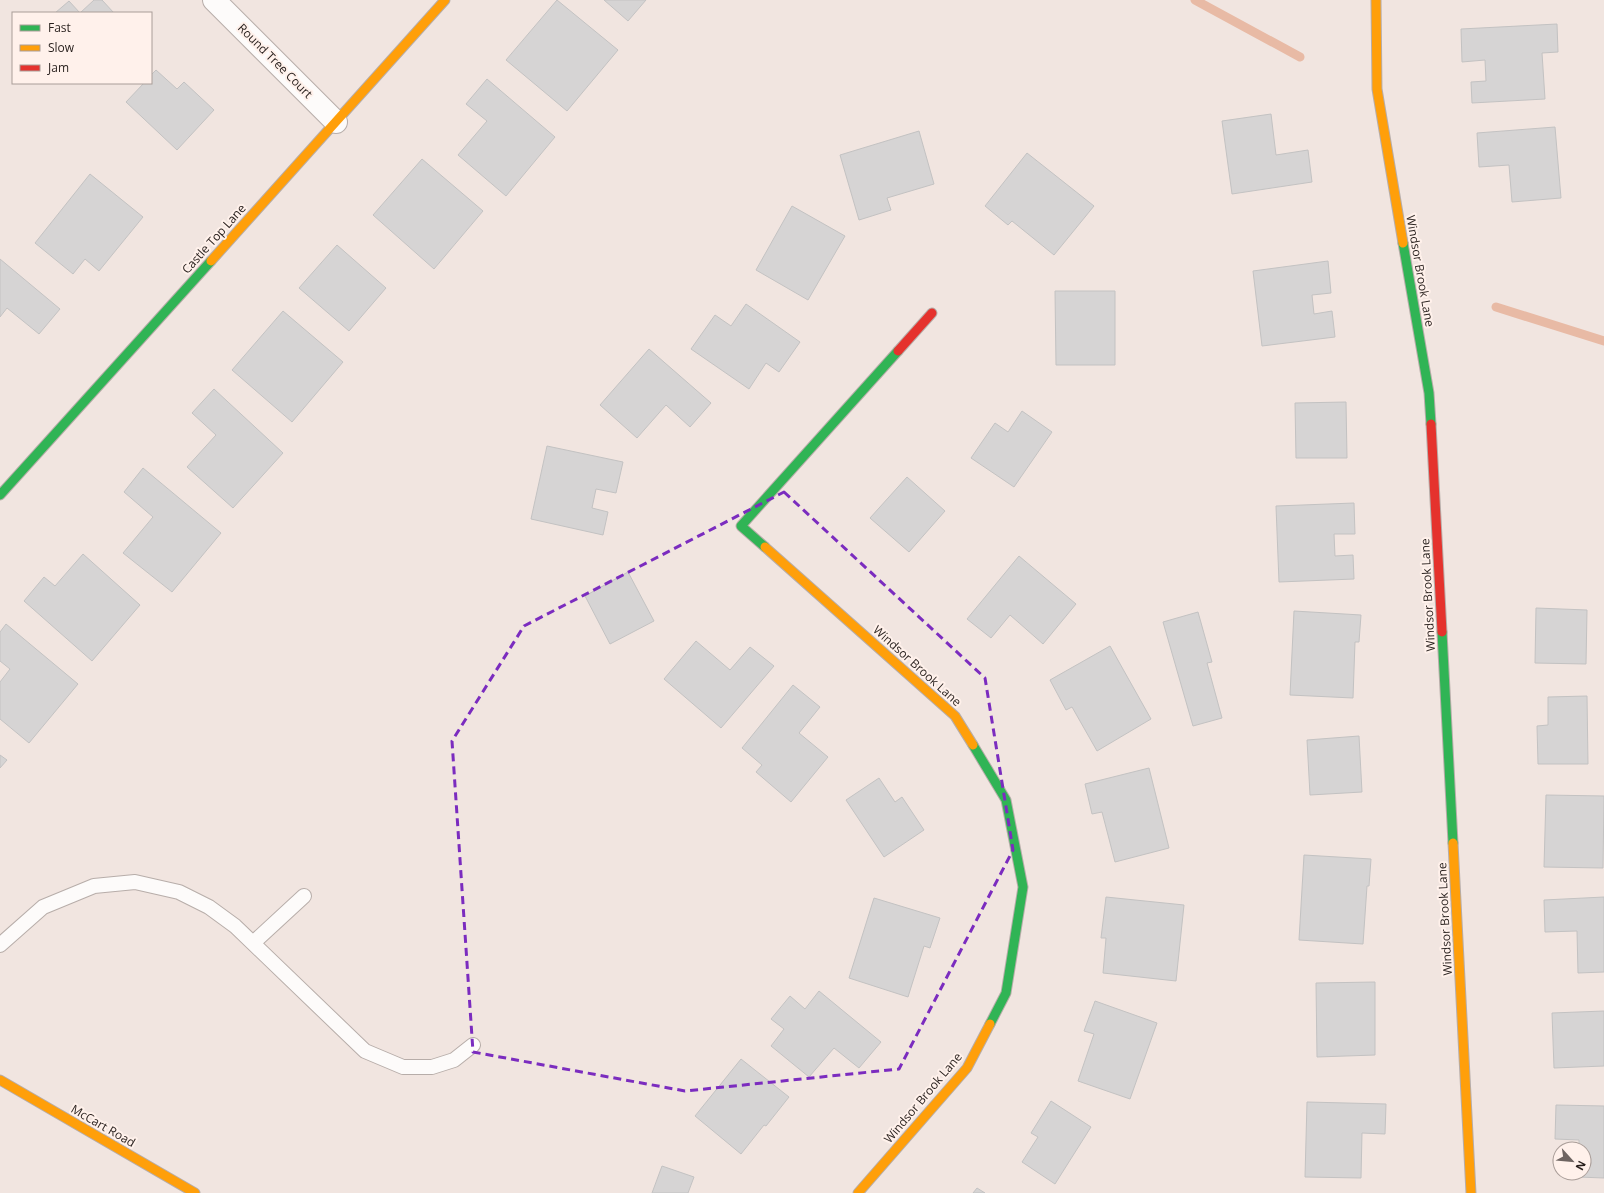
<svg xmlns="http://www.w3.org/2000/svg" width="1604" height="1193" font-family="'Open Sans',sans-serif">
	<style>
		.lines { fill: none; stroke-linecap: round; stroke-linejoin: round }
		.stream { stroke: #e8baa5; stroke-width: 9 }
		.building { fill: #d6d4d4; stroke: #c3c2c2 }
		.lane-casing { stroke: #b7ada9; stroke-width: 16 }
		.street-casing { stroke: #b7ada9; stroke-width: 24 }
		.fast-casing { stroke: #b7ada9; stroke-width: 11 }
		.slow-casing { stroke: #b7ada9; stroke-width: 11 }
		.jam-casing { stroke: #b7ada9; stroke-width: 11 }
		.lane { stroke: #fdfbfa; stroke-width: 14 }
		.street { stroke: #fdfbfa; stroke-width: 22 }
		.fast { stroke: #30b455; stroke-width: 9 }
		.slow { stroke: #ff9f0a; stroke-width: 9 }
		.jam { stroke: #e5322d; stroke-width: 9 }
		.marked { fill: none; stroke: #7b2cbf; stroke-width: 3; stroke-dasharray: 8 5; stroke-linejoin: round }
		.labels { text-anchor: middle; stroke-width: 4; stroke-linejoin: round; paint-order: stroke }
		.street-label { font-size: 12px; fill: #271f1c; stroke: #fff1eb }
	</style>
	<rect width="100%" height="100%" fill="#f1e5e0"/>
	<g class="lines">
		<path class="stream" d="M1195 0 1300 57
			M1496 307 1604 341"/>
	</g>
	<path class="building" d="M94 0H102L114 13H55L69 1 80 13Z
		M557 0 618 50 567 111 506 60Z
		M604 0H646L628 21Z
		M1557 24 1558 52 1542 53 1545 99 1472 103 1471 82 1486 81 1485 60 1462 62 1461 29Z
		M156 70 177 89 184 82 214 110 177 150 126 102 144 83H151V75Z
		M487 79 555 137 506 196 458 155 487 121 466 104Z
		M1271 114 1276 155 1308 150 1312 182 1232 194 1222 121Z
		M1555 127 1561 198 1512 202 1509 165 1479 167 1477 133Z
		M919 131 934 184 887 198 891 210 859 220 840 155Z
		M1027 153 1094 206 1054 255 1012 221 1008 225 985 206Z
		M422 159 483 211 434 269 373 215Z
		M90 174 143 217 99 271 85 259 73 274 35 243Z
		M792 206 845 236 808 300 756 270Z
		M337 245 386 288 349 331 299 288Z
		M0 259 60 309 39 334 7 308 0 317Z
		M1328 261 1331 293 1312 295 1314 314 1332 311 1335 337 1262 346 1253 271Z
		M1055 291H1115V365H1056Z
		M746 304 800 342 779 372 766 363 749 389 691 349 715 315 731 326Z
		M283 311 343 362 292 422 232 370Z
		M649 349 711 403 690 427 666 405 637 438 600 405Z
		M214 389 283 453 233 508 187 467 216 435 192 413Z
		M1346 402 1347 458H1296L1295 403Z
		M1022 411 1052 432 1014 487 971 458 995 423 1008 432Z
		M547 446 623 462 616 493 596 489 592 508 608 512 603 535 531 519Z
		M143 468 221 533 172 592 123 553 153 517 124 492Z
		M907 477 945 511 909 552 870 518Z
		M1354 503 1355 534H1334L1335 556 1353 555 1354 579 1279 582 1276 506Z
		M83 554 140 605 92 661 24 601 44 577 55 586Z
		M1019 556 1076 604 1043 644 1010 615 991 638 967 619Z
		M628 572 654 621 610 644 585 596Z
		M1536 608 1587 610 1586 664 1535 663Z
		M1294 611 1361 615 1359 642H1355L1353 698 1290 695Z
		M1198 612 1212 662 1207 663 1222 718 1193 726 1163 622Z
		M6 624 78 684 29 743 0 719V682L10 669 0 661V632Z
		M696 641 730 670 750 647 774 666 721 728 664 679Z
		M1110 646 1151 719 1097 751 1072 707 1066 710 1050 680Z
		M793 685 820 707 799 733 828 757 791 802 756 772 762 765 742 748Z
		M1587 696 1588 764H1538L1537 726 1548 725V697Z
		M1359 736 1362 792 1310 795 1307 740Z
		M0 755 7 760 0 768Z
		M1149 768 1169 848 1115 862 1102 812 1092 814 1085 784Z
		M879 778 895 802 902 797 924 830 884 857 846 800Z
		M1546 795 1604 796 1603 868 1544 867Z
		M1304 855 1371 859 1369 886H1367L1363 944 1299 940Z
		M1106 897 1184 905 1176 981 1103 973 1106 938H1101Z
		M1604 897V972L1578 973 1577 931 1545 932 1544 900Z
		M874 898 940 918 930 948 924 946 908 997 849 978Z
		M1375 982V1055L1317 1057 1316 983Z
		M819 991 881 1042 859 1068 834 1048 809 1077 771 1046 784 1029 771 1019 790 996 805 1009Z
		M1095 1001 1157 1023 1130 1099 1078 1081 1094 1034 1084 1031Z
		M1604 1011V1066L1554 1068 1552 1013Z
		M741 1059 789 1097 766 1126 764 1125 741 1154 695 1116Z
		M1051 1101 1091 1127 1055 1184 1022 1162 1038 1137 1031 1133Z
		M1307 1102 1386 1104 1385 1134 1362 1133 1361 1178 1305 1177Z
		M1556 1105 1604 1106V1178L1578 1177V1173H1584V1149H1579V1140L1555 1139Z
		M662 1166 694 1177 688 1193H652Z
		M977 1188 985 1193H973Z"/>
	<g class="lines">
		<g class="lane-casing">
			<path id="lane" d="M253 943 304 896
				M0 945 43 907 94 886 135 882 179 892 209 907 235 926 365 1051 403 1067H432L454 1060 473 1045"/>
		</g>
		<g class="street-casing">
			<path id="street" d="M214 0 336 122"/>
		</g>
		<g class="fast-casing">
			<path id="fast" d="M1403 243 1429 393 1431 424
				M0 495 211 261
				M765 547 741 526 898 351
				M1442 632 1453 843
				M973 745 1006 800 1023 887 1006 993 990 1024"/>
		</g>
		<g class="slow-casing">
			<path id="slow" d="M1376 0 1377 89 1403 243
				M211 261 445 0
				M765 547 955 716 973 745
				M1453 843 1471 1193
				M0 1080 195 1193
				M858 1193 967 1068 990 1024"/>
		</g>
		<g class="jam-casing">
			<path id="jam" d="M898 351 932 313
				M1431 424 1442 632"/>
		</g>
		<use href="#lane" class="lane"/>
		<use href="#street" class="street"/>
		<use href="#fast" class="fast"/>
		<use href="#slow" class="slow"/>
		<use href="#jam" class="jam"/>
	</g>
	<path class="marked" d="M784 492 985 678 1013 850 899 1069 685 1091 473 1052 452 741 524 626Z"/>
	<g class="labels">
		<g class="street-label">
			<text transform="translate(275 61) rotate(45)" y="4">Round Tree Court</text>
			<text transform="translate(214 239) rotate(-48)" y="4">Castle Top Lane</text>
			<text transform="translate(1420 271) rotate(80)" y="4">Windsor Brook Lane</text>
			<text transform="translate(1428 595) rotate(-93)" y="4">Windsor Brook Lane</text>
			<text transform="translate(917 666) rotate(42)" y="4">Windsor Brook Lane</text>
			<text transform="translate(1445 919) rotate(-93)" y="4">Windsor Brook Lane</text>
			<text transform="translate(923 1098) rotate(-50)" y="4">Windsor Brook Lane</text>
			<text transform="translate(103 1126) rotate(30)" y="4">McCart Road</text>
		</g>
	</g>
	<rect x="12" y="12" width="140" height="72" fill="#fff1eb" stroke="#a99d98"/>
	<rect x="20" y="25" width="20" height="6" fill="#30b455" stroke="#a99d98"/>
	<text x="48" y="32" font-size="12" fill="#271f1c">Fast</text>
	<rect x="20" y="45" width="20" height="6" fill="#ff9f0a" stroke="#a99d98"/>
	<text x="48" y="52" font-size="12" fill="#271f1c">Slow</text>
	<rect x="20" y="65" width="20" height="6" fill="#e5322d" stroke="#a99d98"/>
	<text x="48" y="72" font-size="12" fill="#271f1c">Jam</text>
	<g transform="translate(1572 1161) rotate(117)"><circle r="19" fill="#fff1eb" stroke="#a99d98"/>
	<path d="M0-3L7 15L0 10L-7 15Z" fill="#6e6461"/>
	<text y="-6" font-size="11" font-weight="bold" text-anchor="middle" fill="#271f1c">N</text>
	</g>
</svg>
